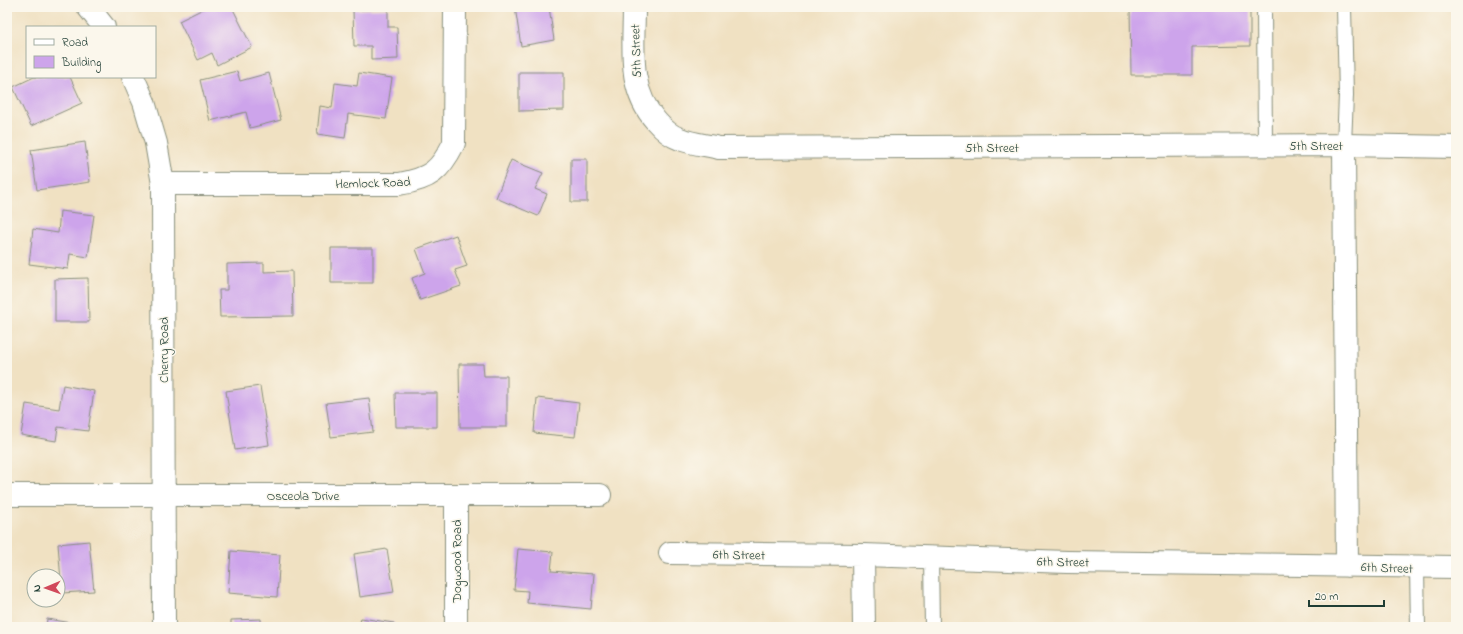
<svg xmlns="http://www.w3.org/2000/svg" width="1463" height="634" font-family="'Indie Flower',sans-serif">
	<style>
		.building { fill: #cda4eb }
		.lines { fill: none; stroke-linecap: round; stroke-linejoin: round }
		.service-casing { stroke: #888f7b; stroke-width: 16 }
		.minor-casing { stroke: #888f7b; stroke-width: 24 }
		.tertiary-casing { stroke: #888f7b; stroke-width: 24 }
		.service { stroke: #fff; stroke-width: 14 }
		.minor { stroke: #fff; stroke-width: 22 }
		.tertiary { stroke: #fff; stroke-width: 22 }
		.labels { text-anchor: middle; stroke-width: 3; stroke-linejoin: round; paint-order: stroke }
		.street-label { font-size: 13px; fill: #1f3d34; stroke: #fbf7ec }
	</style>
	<rect width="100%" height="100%" fill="#fbf7ec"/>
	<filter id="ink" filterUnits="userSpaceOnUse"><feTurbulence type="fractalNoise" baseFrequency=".025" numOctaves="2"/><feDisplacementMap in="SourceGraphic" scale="8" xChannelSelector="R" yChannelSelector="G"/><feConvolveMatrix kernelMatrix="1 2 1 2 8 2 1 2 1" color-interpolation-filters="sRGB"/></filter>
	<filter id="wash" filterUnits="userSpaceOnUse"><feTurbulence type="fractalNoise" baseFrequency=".012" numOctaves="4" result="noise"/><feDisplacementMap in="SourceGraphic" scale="16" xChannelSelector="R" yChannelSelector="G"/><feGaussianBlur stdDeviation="0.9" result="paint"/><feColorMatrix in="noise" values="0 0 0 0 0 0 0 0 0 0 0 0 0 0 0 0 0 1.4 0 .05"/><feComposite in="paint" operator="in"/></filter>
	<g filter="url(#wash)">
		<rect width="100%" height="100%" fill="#f0e1c2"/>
		<g id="blocks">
			<path class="building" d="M207 7H232L252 47 217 65 212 53 198 60 179 21Z
				M515 7H549L554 40 521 46Z
				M1130 7H1250V46L1192 47V75H1131Z
				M388 9V27H397L398 59 371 60V46H354L353 10Z
				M237 71 240 81 269 73 281 120 250 128 246 112 210 121 200 80Z
				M519 72H564V110L519 111Z
				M359 73 392 78 386 119 348 114 345 138 317 134 320 106 332 108 335 83 357 86Z
				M34 77H70L82 103 31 126 13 87Z
				M85 142 90 182 37 190 31 150Z
				M571 159H587V202H571Z
				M511 160 543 173 535 189 547 194 538 216 496 198Z
				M60 211 94 215 88 257 70 254 68 269 29 264 33 229 58 233Z
				M456 235 467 266 455 270 461 286 420 300 412 278 425 273 416 249Z
				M331 248H373V283H331Z
				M264 263V272L292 271 293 316 220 317 219 290H227V264Z
				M88 278 89 322H55V279Z
				M459 364H483L484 376H507V427H460Z
				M63 385 94 391 88 431 58 427 56 441 21 435 26 404 59 409Z
				M260 386 269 445 235 450 226 391Z
				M395 393H437V427H396Z
				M369 398 373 432 331 437 326 403Z
				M537 398 579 403 575 437 534 433Z
				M89 541 94 591 62 593 58 544Z
				M387 549 394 592 360 597 354 554Z
				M518 549 553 552 551 571 594 574 591 609 527 603 528 591 514 590Z
				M231 551 280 555 277 597 228 593Z
				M361 618 394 623V627H359Z
				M47 619 92 626V627H46Z
				M261 619V627H231V620Z"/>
		</g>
	</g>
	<g filter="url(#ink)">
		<use href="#blocks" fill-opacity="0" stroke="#888f7b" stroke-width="1"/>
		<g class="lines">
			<g class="service-casing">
				<path id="service" d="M1264 7 1265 145
					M1344 145 1346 95 1344 7
					M931 557 932 627
					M1417 568 1418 627"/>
			</g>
			<g class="minor-casing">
				<path id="minor" d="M634 7C634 47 627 89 656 121 662 128 671 136 680 139 692 144 707 145 719 148L1344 145 1456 147
					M1344 145 1347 566
					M163 184H399C430 179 440 171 454 143L455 7
					M7 495H600
					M670 553 863 555 1067 562 1456 567
					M863 555 864 627
					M456 627V495"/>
			</g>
			<g class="tertiary-casing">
				<path id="tertiary" d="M88 7 104 27
					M133 77 144 102 156 143 163 184 164 627"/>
			</g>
			<use href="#service" class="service"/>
			<use href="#minor" class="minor"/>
			<use href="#tertiary" class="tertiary"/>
		</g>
	</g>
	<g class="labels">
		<g class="street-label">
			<text transform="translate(635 51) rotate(-92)" y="5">5th Street</text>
			<text x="1316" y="150">5th Street</text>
			<text x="992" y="152">5th Street</text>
			<text transform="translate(373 182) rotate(-2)" y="5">Hemlock Road</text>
			<text transform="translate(163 350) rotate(-90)" y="5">Cherry Road</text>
			<text x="303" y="500">Osceola Drive</text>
			<text transform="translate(739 554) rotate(1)" y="5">6th Street</text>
			<text transform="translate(456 561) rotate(-90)" y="5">Dogwood Road</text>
			<text transform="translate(1063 561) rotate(1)" y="5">6th Street</text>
			<text transform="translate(1387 567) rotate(2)" y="5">6th Street</text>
		</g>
	</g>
	<rect width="1463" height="634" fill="none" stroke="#fbf7ec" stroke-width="24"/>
	<rect x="26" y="26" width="130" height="52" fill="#fbf7ec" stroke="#a3ada2"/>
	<rect x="34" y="39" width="20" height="6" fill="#ffffff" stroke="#a3ada2"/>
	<text x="62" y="46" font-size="12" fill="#1f3d34">Road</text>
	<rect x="34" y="56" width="20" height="12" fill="#cda4eb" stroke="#a3ada2"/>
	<text x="62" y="66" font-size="12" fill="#1f3d34">Building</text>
	<g transform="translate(46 588) rotate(268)"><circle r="19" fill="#fbf7ec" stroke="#a3ada2"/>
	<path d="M0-3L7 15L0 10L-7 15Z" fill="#d1495b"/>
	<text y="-6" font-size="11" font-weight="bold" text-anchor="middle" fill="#1f3d34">N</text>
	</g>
	<path d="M1309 600v6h75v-6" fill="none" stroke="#1f3d34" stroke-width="2"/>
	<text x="1315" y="600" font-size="12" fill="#1f3d34" stroke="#fbf7ec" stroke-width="3" paint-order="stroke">20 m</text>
</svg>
